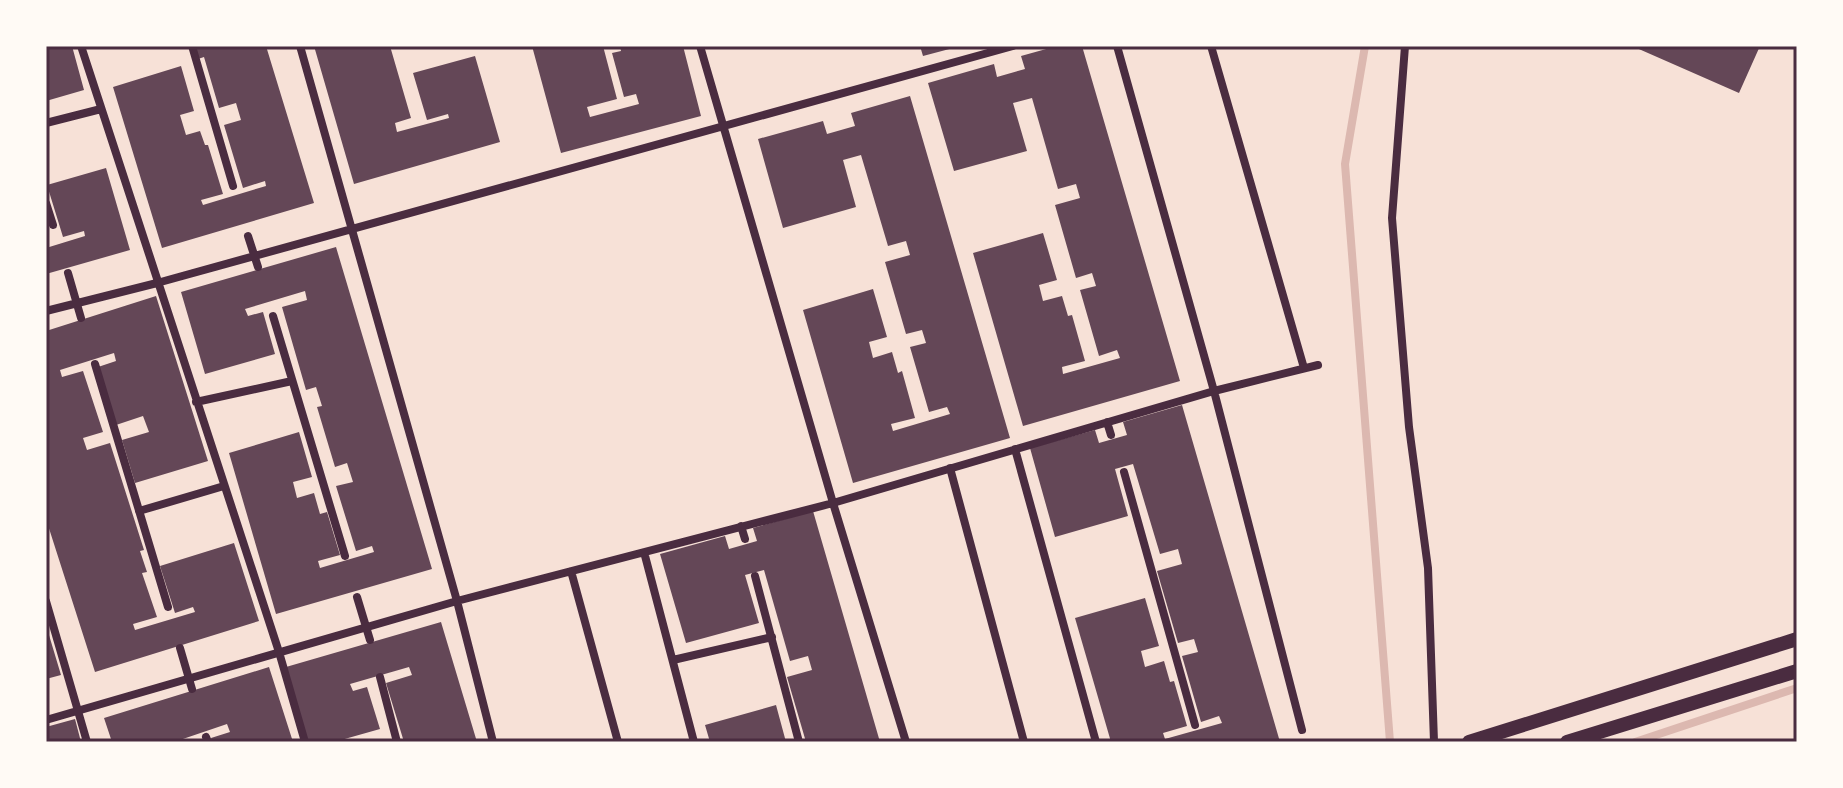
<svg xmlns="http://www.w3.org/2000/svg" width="1843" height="788" font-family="Arial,sans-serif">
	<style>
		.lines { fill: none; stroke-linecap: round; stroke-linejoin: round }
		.stream { stroke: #dcb8b0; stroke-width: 8 }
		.building { fill: #644757 }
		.minor { stroke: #4a2c40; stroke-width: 8 }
		.tertiary { stroke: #4a2c40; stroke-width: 14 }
		.neatline { fill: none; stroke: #4a2c40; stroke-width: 3 }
	</style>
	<rect width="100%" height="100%" fill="#f7e1d7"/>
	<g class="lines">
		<path class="stream" d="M1365 46 1345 164 1390 742
			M1635 742 1797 688"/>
	</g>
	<path class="building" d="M46 46H72L84 90 46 101Z
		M193 46H266L314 203 162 248 113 87 181 66 194 111 180 115 186 135 200 131 205 145H208L223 194 201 200 203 205 266 186 265 181 243 188 224 125 241 120 236 103 219 108 204 57 198 59Z
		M314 46H390L411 118 395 123 397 132 449 118 448 114 427 120 413 73 475 56 500 142 354 184Z
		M532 46H603L617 99 587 107 590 117 639 104 636 94 624 97 612 53 621 51 620 46H683L701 116 561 153Z
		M920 46H957V47L923 56Z
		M1057 46H1082L1180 381 1023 426 973 253 1043 233 1057 280 1039 285 1043 301 1062 296 1068 316 1072 315 1085 361 1062 367 1063 374 1120 358 1117 350 1099 356 1080 290 1096 286 1092 273 1076 278 1055 205 1080 198 1076 184 1058 189 1032 98 1013 103 1027 151 954 171 928 83 994 64 997 77 1025 69 1021 56Z
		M1632 46H1760L1739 93Z
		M910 96 1010 438 853 483 803 310 873 289 887 337 869 342 873 358 892 352 898 373 902 371 915 418 891 424 893 431 950 414 947 407 929 412 910 347 926 343 922 330 906 334 885 262 910 255 906 241 888 246 861 155 843 160 856 207 783 228 758 139 823 121 827 134 855 126 851 113Z
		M106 168 130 250 46 274V248L85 236 84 231 63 237 47 185Z
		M336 247 432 569 276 614 229 453 299 432 312 477 293 482 297 498 314 493 320 514 327 512 340 555 318 561 320 568 374 552 372 546 356 551 336 486 353 482 347 463 335 467 317 407 322 406 316 387 306 390 282 307 307 300 305 291 245 309 248 316 263 312 275 354 205 374 181 292Z
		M156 296 208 461 135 483 122 440 149 432 143 416 116 425 98 367 116 361 114 353 60 370 62 377 83 371 103 432 83 438 87 450 110 443 144 550 140 551 147 572 142 573 157 617 133 624 135 630 195 612 193 607 175 613 160 566 234 543 259 621 95 672 46 519V331Z
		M1182 405 1280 742H1111L1075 618 1145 598 1159 646 1141 651 1145 667 1164 661 1170 682 1174 681 1187 726 1163 733 1165 739 1222 723 1219 716 1201 722 1182 656 1198 652 1194 639 1178 643 1157 571 1182 564 1178 549 1160 554 1133 464 1115 469 1128 516 1055 537 1030 448 1095 430 1099 443 1127 435 1123 422Z
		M813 511 880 742H806L787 677 812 670 808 656 790 661 764 570 745 575 759 623 686 643 660 554 725 536 729 549 757 541 753 528Z
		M441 622 477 742H404L386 683 412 675 409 667 350 684 353 691 367 687 380 729 334 742H308L286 667Z
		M46 625 61 675 46 679Z
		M269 667 293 742H212L211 738 230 732 227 724 174 742H112L104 718Z
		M776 705 786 742H710L705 725Z
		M75 719 81 742H46V727Z"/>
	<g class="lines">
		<path class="minor" d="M81 46 279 652 305 742
			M192 46 233 186
			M300 46 457 601 493 742
			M700 46 833 503 906 742
			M1117 46 1214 391 1302 730
			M1211 46 1304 368
			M1405 46 1392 218 1409 427 1428 568 1434 742
			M46 123 101 109
			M46 203 53 225
			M248 236 258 267
			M68 273 81 318
			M46 311 157 283 1013 46
			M273 316 345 556
			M95 364 168 607
			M196 402 292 381
			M1107 422 1111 435
			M1015 449 1096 742
			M950 468 1024 742
			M1124 472 1195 725
			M139 511 224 486
			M741 526 745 539
			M644 552 694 742
			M571 571 618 742
			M755 576 799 742
			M357 597 370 640
			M46 601 87 742
			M180 648 192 689
			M673 660 772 637
			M380 677 397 742
			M46 720 457 601 833 503 1214 391 1318 365
			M206 737 208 742"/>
		<path class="tertiary" d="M1469 742 1797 639
			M1567 742 1797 671"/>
	</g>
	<rect width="1843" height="788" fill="none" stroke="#fffaf5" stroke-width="96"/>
	<rect x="48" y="48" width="1747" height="692" class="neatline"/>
</svg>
